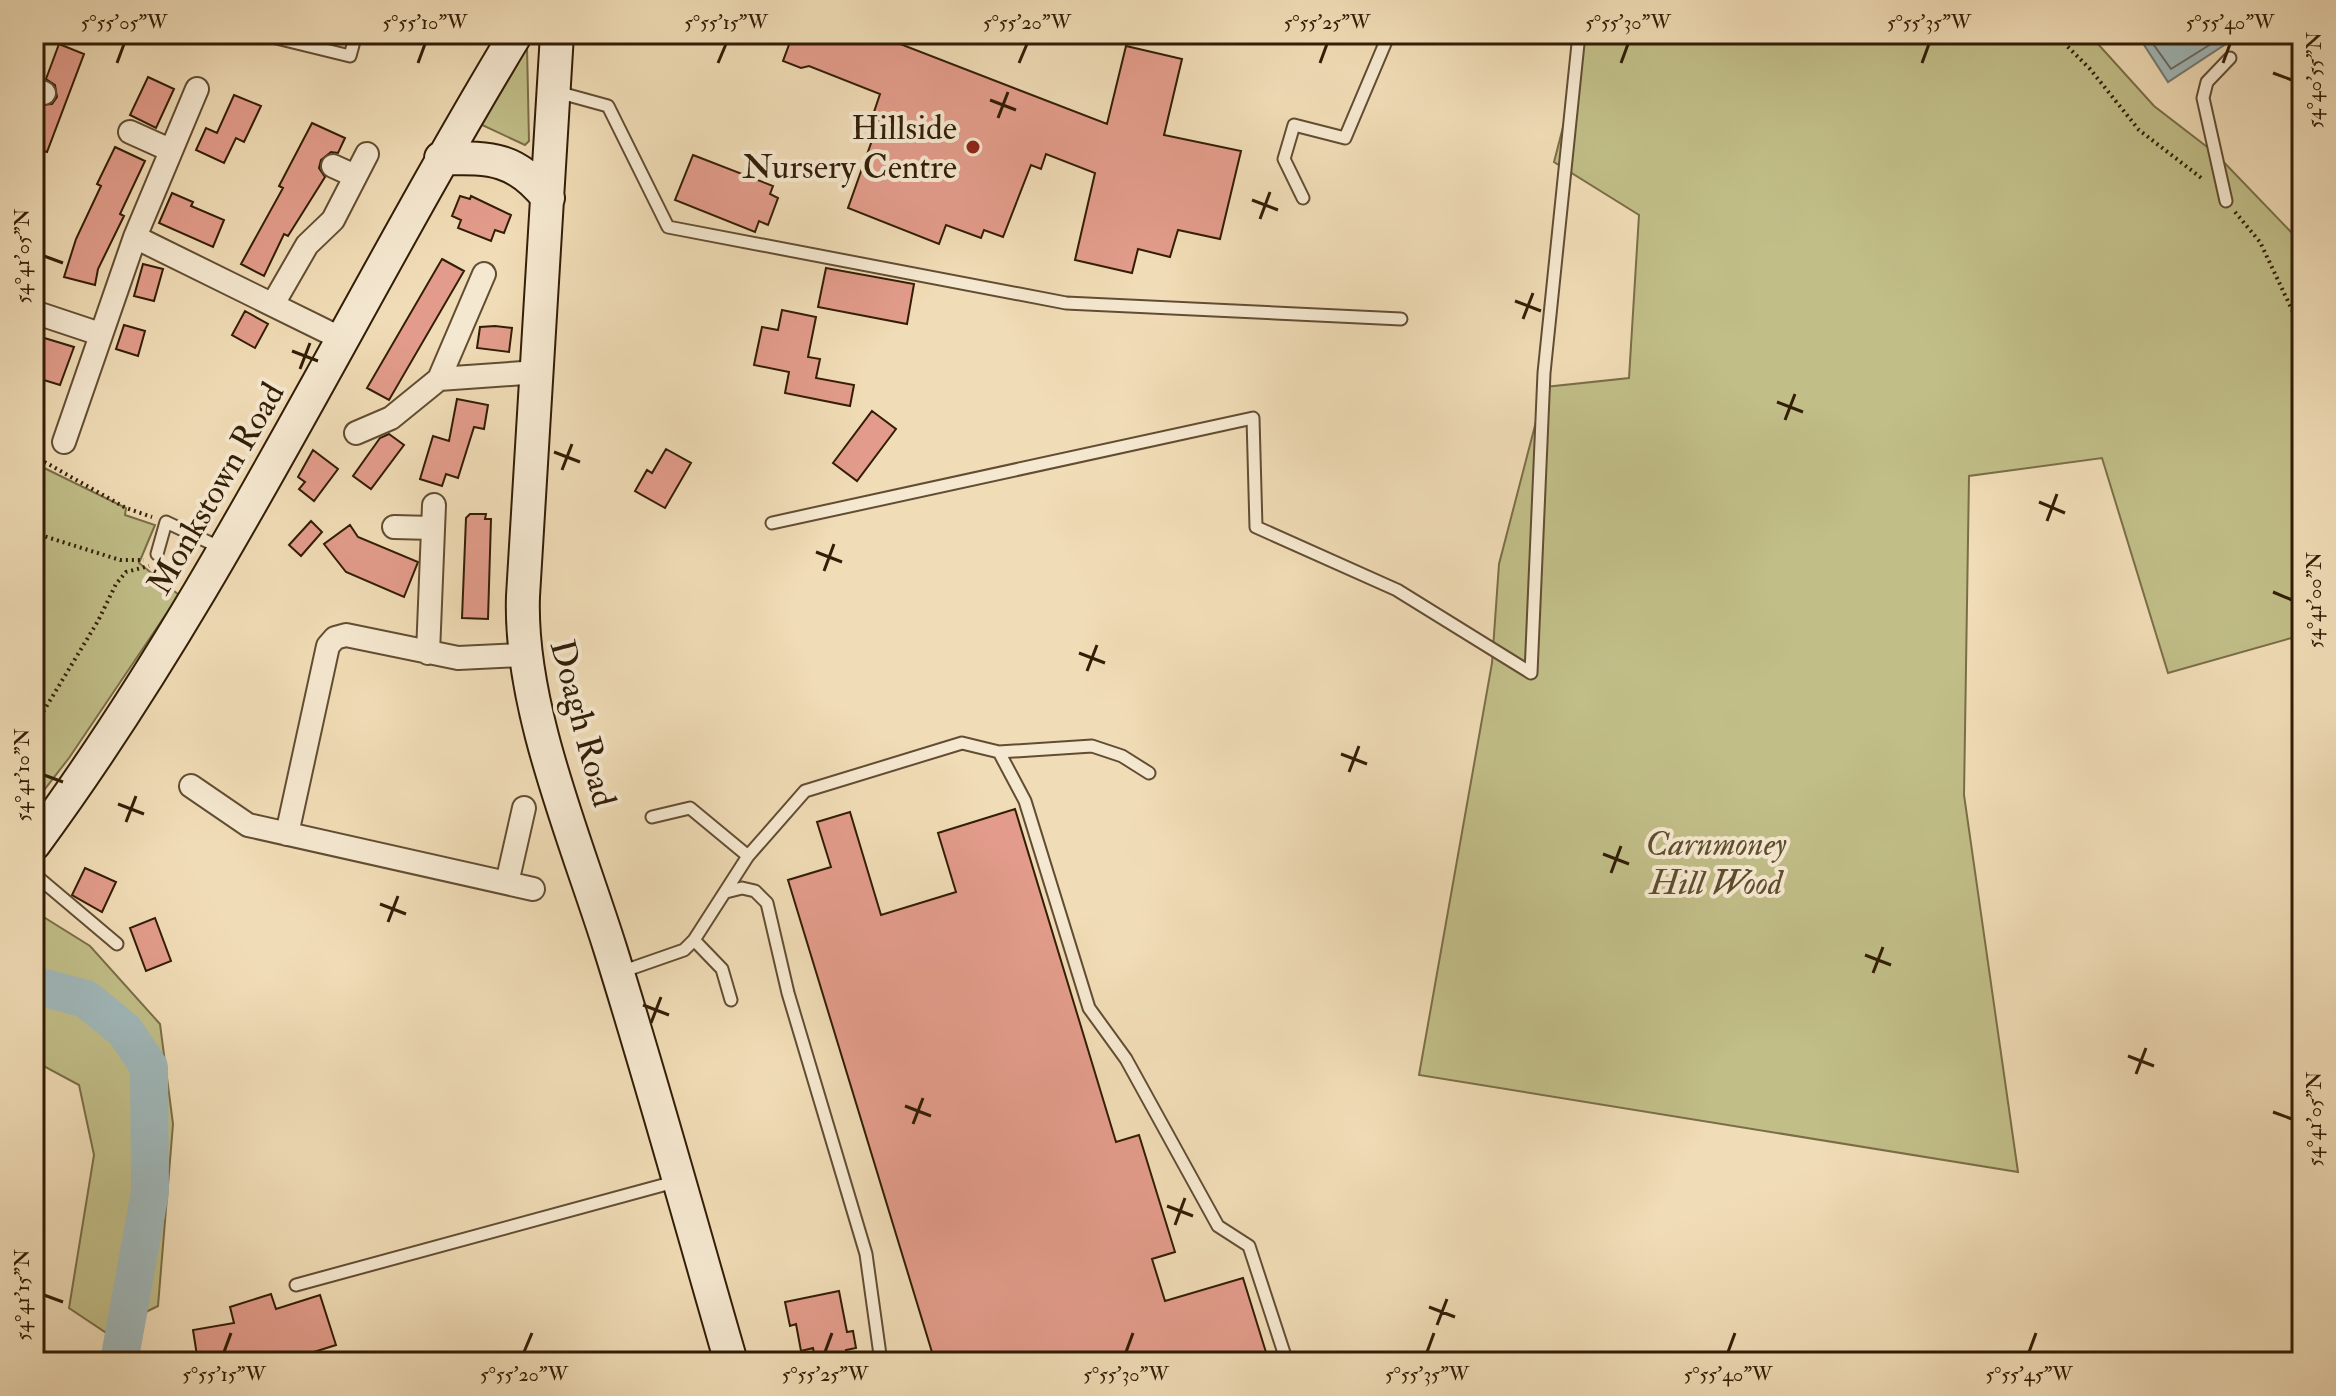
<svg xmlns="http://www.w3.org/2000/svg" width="2336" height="1396" font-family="'IM FELL Double Pica',serif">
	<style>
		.green { fill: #c1be88; stroke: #7a6e47; stroke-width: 2 }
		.water { fill: #a0b8ba; stroke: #747a72; stroke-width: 2 }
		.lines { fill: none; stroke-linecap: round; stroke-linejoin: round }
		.shore { stroke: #696a60; stroke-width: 2 }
		.river { stroke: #a0b8ba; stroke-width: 38 }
		.building { fill: #e39c8b; stroke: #321d06; stroke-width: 2 }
		.lane-casing { stroke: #624d32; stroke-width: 15 }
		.street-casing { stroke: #624d32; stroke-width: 26 }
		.secondary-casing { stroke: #321d06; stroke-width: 36 }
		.path { stroke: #321d06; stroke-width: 4; stroke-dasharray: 2 4; stroke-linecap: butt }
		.lane { stroke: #f5e8d0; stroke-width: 11 }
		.street { stroke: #f5e8d0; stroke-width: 22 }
		.secondary { stroke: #f5e8d0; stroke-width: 32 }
		.ticks { fill: none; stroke: #321d06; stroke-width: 3 }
		.poi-dot { fill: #8f2418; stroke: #f5e8d0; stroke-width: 3 }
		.labels { text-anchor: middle; stroke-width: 8; stroke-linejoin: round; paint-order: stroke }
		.poi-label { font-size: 34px; fill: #321d06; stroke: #f5e8d0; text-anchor: end }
		.street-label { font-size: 34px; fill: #321d06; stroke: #f5e8d0 }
		.park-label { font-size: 34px; font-style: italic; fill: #5d4d2d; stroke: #f5e8d0 }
		.neatline { fill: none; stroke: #321d06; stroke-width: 3 }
		.ticks-label { font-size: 20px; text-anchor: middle; fill: #321d06 }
	</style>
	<rect width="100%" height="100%" fill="#f0dcb6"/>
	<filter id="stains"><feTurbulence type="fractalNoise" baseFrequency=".0025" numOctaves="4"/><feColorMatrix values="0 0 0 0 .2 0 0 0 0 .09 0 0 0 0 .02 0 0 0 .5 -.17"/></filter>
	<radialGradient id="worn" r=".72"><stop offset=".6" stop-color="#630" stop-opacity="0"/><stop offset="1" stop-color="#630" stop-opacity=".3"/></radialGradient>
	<path class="green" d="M1587 34H2089L2154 106 2215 153 2292 233 2302 275V635L2168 673 2102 458 1969 476 1964 795 2018 1172 1419 1075 1492 663 1499 564 1545 387 1629 378 1639 215 1554 162Z
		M527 46 529 141 525 145 480 124Z
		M34 463 126 508 125 515 155 525 139 563 179 595 69 758 34 803Z
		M34 911 90 946 160 1024 173 1124 158 1306 105 1332 69 1308 94 1155 79 1085 34 1061Z"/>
	<path class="water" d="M2137 34H2241L2168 82Z"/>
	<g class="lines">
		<path class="shore" d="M2146 34 2171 69 2227 34"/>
		<path class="river" d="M34 985 86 999 125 1031 149 1067 150 1192 119 1362"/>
	</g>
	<path class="building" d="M793 34H904L900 44 1107 124 1126 46 1182 59 1164 135 1241 151 1220 239 1178 230 1170 257 1138 249 1132 273 1075 260 1095 173 1046 154 1041 169 1031 165 1003 237 984 230 981 238 946 225 939 244 848 208 881 115 874 112 880 94 809 66 801 68 783 61Z
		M59 44 84 54 47 152 34 148V108L35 105 52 104 57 97 55 85 46 79Z
		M148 77 174 89 156 128 130 115Z
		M234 95 261 106 244 142 236 138 224 163 196 150 206 128 217 133Z
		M312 123 345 138 338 153 331 152 321 160 319 168 325 177 288 236 284 234 264 276 241 264 283 188 279 186Z
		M115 147 145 161 120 214 124 216 98 269 95 285 64 277 76 239 101 186 97 184Z
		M693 155 773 186 770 194 778 198 768 225 759 221 755 232 675 200Z
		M172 193 193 202 191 206 224 220 213 247 159 223Z
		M460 196 470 199 471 196 511 215 504 233 495 230 491 241 458 228 461 220 452 216Z
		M442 259 464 271 389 400 367 388Z
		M143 264 163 269 154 301 134 296Z
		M826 268 914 284 907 324 818 307Z
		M782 310 816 317 808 357 820 359 816 378 854 385 850 406 785 393 789 372 754 365 762 327 778 330Z
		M245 311 268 324 255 348 232 335Z
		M124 325 145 331 138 356 116 349Z
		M495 326 512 328 509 352 477 348 480 327Z
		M41 337 74 347 60 385 34 377Z
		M457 399 488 405 484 429 474 427 458 478 446 474 442 486 420 479 433 436 449 441Z
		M872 411 896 429 857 481 833 463Z
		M389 434 404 445 371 489 353 476 380 438Z
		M666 449 691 463 665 508 635 491 647 470 652 473Z
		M313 450 338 469 314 501 299 489 305 482 298 477Z
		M470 514H486L485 519H491L488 619 462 618 466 518Z
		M311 521 322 532 301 556 289 545Z
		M350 525 358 537 418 562 404 597 346 572 324 544Z
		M1015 809 1116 1142 1139 1135 1175 1252 1152 1259 1165 1301 1243 1278 1269 1362H935L788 880 831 867 817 822 850 812 881 915 956 892 938 833Z
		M85 868 116 882 102 912 72 895Z
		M155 918 171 961 146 971 130 928Z
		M839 1291 847 1332 853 1331 856 1348 846 1350 848 1362H816L813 1348 801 1351 796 1324 790 1326 785 1302Z
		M271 1294 276 1309 320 1295 336 1345 282 1362H198L193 1330 234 1323 230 1307Z"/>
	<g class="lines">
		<g class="lane-casing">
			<path id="lane" d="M260 34 350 56 356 34
				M557 92 608 106 668 227 1066 303 1401 319
				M1303 198 1284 159 1294 125 1345 138 1389 34
				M2226 201 2203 98 2207 82 2230 58
				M772 523 1253 418 1256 527 1397 590 1531 673 1544 373 1579 34
				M157 554 166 522 221 548
				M999 752 1092 746 1122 756 1149 773
				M652 817 690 808 748 856
				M34 874 117 944
				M726 892 742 888 755 891 767 903 788 993 866 1254 881 1362
				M694 940 722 969 731 1000
				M621 972 684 950 694 940 748 856 805 791 962 743 999 752 1025 801 1089 1008 1126 1059 1218 1226 1249 1246 1287 1362
				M296 1285 678 1181"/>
		</g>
		<g class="street-casing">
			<path id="street" d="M34 89 44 93
				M130 132 170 150
				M333 166 355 176
				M135 237 342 339
				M273 304 307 245 333 220 367 154
				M34 312 100 334
				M439 379 538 372
				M356 433 391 418 439 379 484 274
				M64 442 135 237 197 89
				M394 527 433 528
				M428 653 434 505
				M191 786 248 825 533 889
				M287 834 328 646 335 638 346 635 458 658 523 655
				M507 883 524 808"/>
		</g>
		<g class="secondary-casing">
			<path id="secondary" d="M557 34 523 596C519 707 576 840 610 948 653 1085 691 1224 731 1362
				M441 158C491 158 515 157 548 198
				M34 844C221 590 353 303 516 34"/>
		</g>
		<path class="path" d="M2055 34 2090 69 2139 130 2204 180
			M2235 212 2260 242 2302 331
			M34 456 126 508 152 517
			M34 533 120 560H144
			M154 571 174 582
			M34 727 98 621 116 584 126 572 149 566"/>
		<use href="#lane" class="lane"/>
		<use href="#street" class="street"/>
		<use href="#secondary" class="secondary"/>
	</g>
	<path class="ticks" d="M117 63 124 44M418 63 425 44M718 63 726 44M1019 63 1027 44M1320 63 1327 44M1621 63 1628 44M1922 63 1929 44M2223 63 2230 44M2273 73 2292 80M990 100 1016 110M998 118 1008 92M1252 200 1278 210M1260 219 1270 192M44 256 63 263M1515 301 1541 311M1523 319 1533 293M292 351 318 361M300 369 310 343M1777 402 1803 412M1785 420 1795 394M554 452 580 462M562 470 572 444M2039 502 2065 513M2047 521 2057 494M816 552 842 562M824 571 834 544M2273 592 2292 600M1079 653 1105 663M1087 671 1097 645M1341 754 1367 764M1349 772 1359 746M44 775 63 782M118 804 144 814M126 822 136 796M1603 854 1629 864M1611 873 1621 846M380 904 406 914M388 922 398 896M1865 955 1891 965M1873 973 1883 947M643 1005 669 1015M651 1023 661 997M2128 1056 2154 1066M2136 1074 2146 1048M905 1106 931 1116M2273 1112 2292 1119M913 1124 923 1098M1167 1206 1193 1216M1175 1225 1185 1198M44 1295 63 1302M1429 1307 1455 1317M1437 1325 1447 1299M224 1352 231 1333M524 1352 532 1333M825 1352 832 1333M1126 1352 1133 1333M1427 1352 1434 1333M1728 1352 1735 1333M2029 1352 2036 1333"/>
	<circle class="poi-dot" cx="973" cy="147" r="8"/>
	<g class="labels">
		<g class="poi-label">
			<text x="957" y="139">Hillside<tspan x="957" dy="39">Nursery Centre</tspan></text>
		</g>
		<g class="street-label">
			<text transform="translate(215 488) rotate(-60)" y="12">Monkstown Road</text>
			<text transform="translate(584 723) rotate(75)" y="12">Doagh Road</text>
		</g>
		<g class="park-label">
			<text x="1716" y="855">Carnmoney<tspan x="1716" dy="39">Hill Wood</tspan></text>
		</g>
	</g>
	<rect width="2336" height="1396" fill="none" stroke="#f0dcb6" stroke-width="88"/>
	<rect x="44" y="44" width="2248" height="1308" class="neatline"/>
	<g class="ticks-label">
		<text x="124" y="29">5°55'05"W</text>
		<text x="425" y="29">5°55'10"W</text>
		<text x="726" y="29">5°55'15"W</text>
		<text x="1027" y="29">5°55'20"W</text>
		<text x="1327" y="29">5°55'25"W</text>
		<text x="1628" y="29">5°55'30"W</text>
		<text x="1929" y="29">5°55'35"W</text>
		<text x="2230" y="29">5°55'40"W</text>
		<text transform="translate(2314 80) rotate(-90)" y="7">54°40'55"N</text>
		<text transform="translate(22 256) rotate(-90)" y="7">54°41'05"N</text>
		<text transform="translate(2314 600) rotate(-90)" y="7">54°41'00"N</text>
		<text transform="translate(22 775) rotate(-90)" y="7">54°41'10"N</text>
		<text transform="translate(2314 1119) rotate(-90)" y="7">54°41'05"N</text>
		<text transform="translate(22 1295) rotate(-90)" y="7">54°41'15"N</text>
		<text x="224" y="1381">5°55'15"W</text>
		<text x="524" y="1381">5°55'20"W</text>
		<text x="825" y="1381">5°55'25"W</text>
		<text x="1126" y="1381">5°55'30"W</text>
		<text x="1427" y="1381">5°55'35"W</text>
		<text x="1728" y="1381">5°55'40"W</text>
		<text x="2029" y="1381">5°55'45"W</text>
	</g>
	<rect width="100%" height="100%" filter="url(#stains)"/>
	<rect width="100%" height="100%" fill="url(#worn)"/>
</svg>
